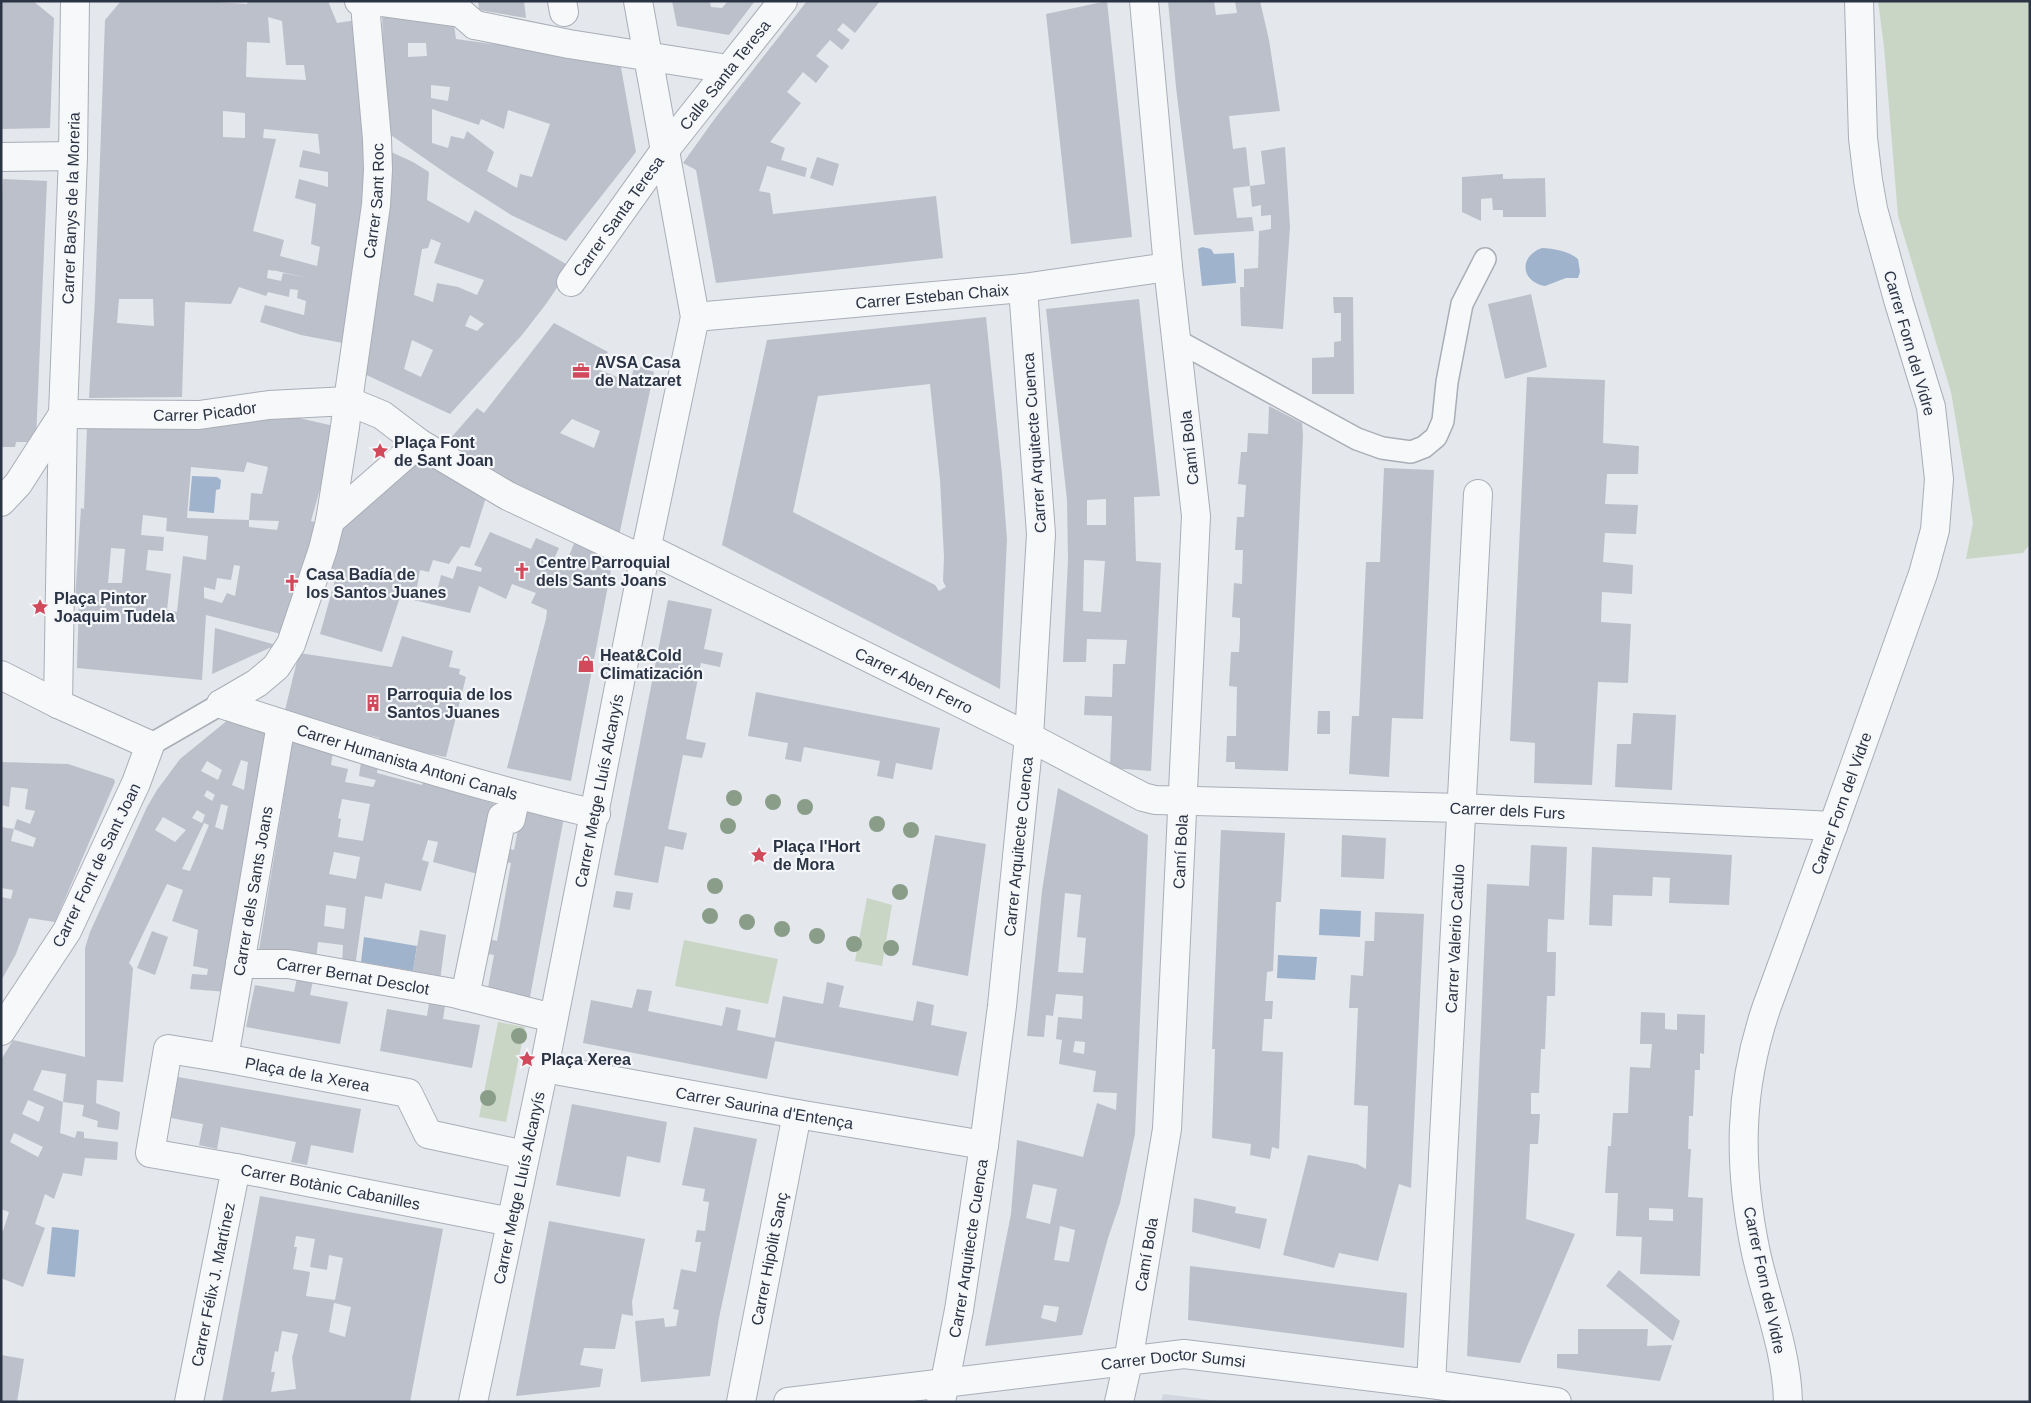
<svg xmlns="http://www.w3.org/2000/svg" width="2031" height="1403" font-family="Helvetica,sans-serif">
	<style>
		.built { fill: #d2d6de }
		.green { fill: #c9d6c5 }
		.water { fill: #9fb4cc }
		.building { fill: #bbc0ca; fill-rule: evenodd }
		.lines { fill: none; stroke-linecap: round; stroke-linejoin: round }
		.service-casing { stroke: #a9aeb7; stroke-width: 24 }
		.pedestrian-casing { stroke: #a9aeb7; stroke-width: 30 }
		.minor-casing { stroke: #a9aeb7; stroke-width: 30 }
		.service { stroke: #f7f8fa; stroke-width: 21 }
		.pedestrian { stroke: #f7f8fa; stroke-width: 28 }
		.minor { stroke: #f7f8fa; stroke-width: 28 }
		.tree { fill: #899d89 }
		.labels { text-anchor: middle; stroke-width: 4.5; stroke-linejoin: round; paint-order: stroke }
		.street-label { font-size: 16px; fill: #2b3445; stroke: #f4f6f9 }
		.poi-label { font-size: 16px; font-weight: bold; fill: #2b3445; stroke: #f4f6f9; text-anchor: start }
	</style>
	<rect width="100%" height="100%" fill="#e4e7ec"/>
	<path class="built" d="M1163 1394 1227 1402H1161Z"/>
	<path class="green" d="M1878 1H2030V544L2023 553 1966 559 1973 523 1951 392 1898 216 1884 47Z
		M867 898 892 905 882 966 855 961Z
		M684 940 778 959 768 1004 675 986Z
		M498 1022 525 1027 506 1122 479 1117Z"/>
	<path class="water" d="M1202 247 1211 249 1214 254 1234 253 1236 283 1202 286 1198 249Z
		M1542 248C1556 249 1568 251 1578 259L1580 272 1578 278H1566L1545 286C1520 281 1519 256 1542 248Z
		M192 476 217 477 221 480 220 489 216 490 214 513 189 511Z
		M1320 909 1361 911 1360 937 1319 935Z
		M364 937 417 946 413 971 361 962Z
		M1278 955 1317 957 1315 980 1277 978Z
		M52 1227 79 1230 75 1277 47 1274Z"/>
	<path class="building" d="M1 1H33L54 18 50 128 1 129Z
		M121 1H202L247 4 248 1H328L337 23 356 20 367 163 348 344 301 335 260 322 265 305 304 315 306 301 297 298 298 290 290 289 289 297 268 292 266 296 239 287 231 304 185 302 182 397 89 398 95 298 105 20ZM268 17 282 21 286 65H304L306 80 246 77 247 42 270 43ZM223 111 245 113V138L223 137ZM264 129 318 134 320 154 303 150 299 167 328 172V187L299 179 295 198 316 204 311 244 320 247 317 266 280 256 284 240 253 231 276 139 263 138ZM268 270 277 271 308 278 283 273 281 281 267 278ZM119 299H153L154 326 117 323Z
		M478 1H524L526 18 479 10Z
		M672 1H710L711 7 722 8 728 1H755L729 35 677 26Z
		M807 1H880L855 33 843 23 837 30 850 40 842 50 830 40 816 56 829 66 816 83 803 72 787 92 801 103 770 142 785 148 781 160 807 168 805 177 767 166 759 191 770 193 773 214 936 196 943 258 716 283 696 170 683 163 716 117Z
		M1107 1 1132 237 1071 244 1046 14Z
		M1168 1H1214L1216 15 1237 13 1235 1H1260L1269 40 1280 111 1229 116 1233 149 1246 147 1250 186 1265 184 1261 151 1285 147 1290 227 1283 329 1241 326 1240 287H1244V269L1258 268 1259 231 1271 229V215L1261 216V205L1252 207 1250 186 1233 188 1237 218 1252 217 1254 231 1194 235 1176 87Z
		M382 10 453 18 456 39 620 62 636 152 566 241 511 215 450 176 385 131ZM408 43H426L427 56 408 57ZM431 85 450 87 448 101 431 98ZM432 109 479 125 481 119 504 129 508 110 550 124 532 177 520 174 517 188 487 171 494 152 467 131 464 139 451 136 448 148 432 143Z
		M389 151 413 162 429 172 427 200 469 223 475 210 571 267 546 304 522 335 450 414 360 372ZM431 239 441 243 434 263 484 280 477 295 458 287 437 283 433 302 414 295 422 249 428 248ZM470 315 484 324 477 331 465 326ZM412 340 433 350 421 377 404 369Z
		M817 157 839 164 833 186 810 178Z
		M1503 174V179L1545 178 1546 217H1503V210H1493L1492 198 1481 199V221L1462 212V177Z
		M3 179 47 181 36 439 31 442H16L15 447H1V220Z
		M1531 294 1547 367 1505 379 1488 304Z
		M1333 297H1353L1354 394H1312V358L1334 357V342L1341 341V313H1334Z
		M1139 299 1160 496 1134 497 1136 561 1161 563 1151 771 1110 768 1112 716 1084 715 1085 696 1112 697 1113 664H1125L1127 640 1087 639 1086 662H1063L1068 560 1067 500 1046 309ZM1106 499V525H1087V500ZM1084 560 1105 561 1101 612 1083 611Z
		M986 317 1002 474 1007 539 1000 689 722 545 767 340ZM930 384 940 480 944 557 943 581 946 587 939 591 935 585 793 512 818 396Z
		M554 323 608 352 597 369 630 382 635 365 654 372 619 536 442 448 477 408 484 413ZM572 419 600 431 594 448 560 433Z
		M1527 377 1605 380 1603 443 1639 446 1638 474H1607L1605 504 1638 505 1636 534 1605 533 1603 562 1633 565 1632 594 1602 592 1601 622 1631 624 1628 683 1598 682 1592 785 1534 783 1535 743 1510 741Z
		M1269 406 1302 423 1303 436 1288 771 1235 769V762H1226L1227 736H1236L1237 687 1229 686 1231 652H1239L1240 636V618L1232 617 1234 583 1242 584 1243 550H1235L1237 517H1244L1246 485 1238 484 1241 452H1247L1248 433 1268 434Z
		M286 415 334 426 325 471 311 521 321 524 285 635 206 615 202 680 77 668 79 599H75L81 508 84 509 87 427ZM247 462 268 467 262 494 251 493 249 520 187 518 191 467 244 472ZM143 515 167 518 166 531 208 536 206 560 183 556 177 612 167 610 171 574 146 570 148 550 163 551 164 537 141 535ZM249 520 279 521 277 530 249 527ZM111 548 125 549 122 583H108ZM234 565 240 566 235 596 227 593 222 603 204 598V587L215 590 217 578 231 580Z
		M422 454 487 494 470 548 461 546 449 564 433 560 429 572 420 570 416 593 436 596 441 575 453 579 457 566 481 572 482 568 474 565 490 532 531 549 536 538 559 548 554 559 565 565 576 539 613 559 571 781 507 768 546 619 547 610 531 603 536 593 512 584 506 599 479 586 470 613 400 597 382 652 320 634 335 580 326 577 339 532Z
		M1384 468 1434 470 1423 719 1392 718 1389 777 1349 774 1352 716H1359L1366 562H1380Z
		M668 600 712 609 704 649 723 653 720 667 701 663 686 739 706 743 702 758 683 755 668 829 687 833 683 850 665 846 658 883 614 875Z
		M215 628 276 645 212 674Z
		M402 636 453 651 449 667 460 669 459 674 466 677 446 757 379 744 380 738 284 714 299 653 392 667Z
		M756 692 940 728 932 770 896 763 893 779 877 776 880 761 804 747 801 762 785 759 788 743 748 736Z
		M1318 711H1330V734H1317Z
		M1633 713 1676 715 1672 790 1615 787 1617 744H1631Z
		M229 719 268 730 239 885 227 992 190 989 192 974 207 975 208 969 193 966 198 930 172 921 183 890 167 884 129 963 133 968 123 1082 97 1080 96 1103 120 1112 118 1130 97 1127 98 1121 82 1116 84 1105 63 1102 66 1074 42 1070 33 1090 63 1102 60 1133 75 1138 77 1131 84 1132V1138L118 1142 117 1160 85 1158 82 1176 63 1173 54 1199 45 1194 35 1224 45 1228 23 1287 1 1278V1230L3 1231 9 1212 1 1209V1060L13 1040 85 1057V948L90 932 147 807 157 790 180 759ZM241 760 248 762 244 790 232 785ZM207 761 222 770 218 780 201 771ZM207 790 215 795 212 801 204 796ZM221 804 228 806 223 830 215 827ZM197 810 205 815 202 823 192 818ZM163 817 186 830 175 842 155 830ZM204 823 209 825 190 871 182 869ZM28 1100 44 1107 39 1122 22 1114ZM14 1133 43 1147 38 1157 10 1142Z
		M293 739 333 752 331 765 348 769 345 782 373 787 376 780 359 776 361 762 378 766 377 773 422 785 423 781 501 806 485 876 433 862 438 842 428 840 422 860 429 862 421 891 385 883 382 899 365 896 355 967 342 965 343 945 318 942 316 960 259 950ZM342 799 370 804 363 841 338 837 341 819 338 818ZM334 852 360 857 356 879 329 874ZM326 905 346 908 344 929 324 926Z
		M1 762 68 764 114 779 115 782 55 922 29 918 16 954 1 981V897L11 899 13 890 1 888V827L14 829 11 841 33 847 36 838 14 829 17 819 30 824 35 811 25 809 28 789 11 787 9 807 1 805Z
		M1058 788 1148 835 1135 1134 1120 1203 1108 1238 1082 1335 985 1346 1011 1214 1017 1140 1083 1157 1097 1103 1116 1110 1117 1093 1093 1092 1096 1071 1059 1064 1062 1040 1056 1039 1058 1017 1082 1019 1083 996 1056 994 1053 1016 1046 1015 1044 1037 1027 1036 1042 891ZM1065 893 1081 895 1077 937 1086 938 1083 973 1058 972ZM1075 1041 1085 1042 1084 1054 1073 1052ZM1033 1184 1057 1189 1050 1224 1026 1218ZM1060 1226 1075 1230 1069 1262 1054 1260ZM1044 1305 1059 1307 1056 1322 1041 1318Z
		M522 809 564 817 529 1002 487 993 494 955 478 952 481 937 497 941 511 863 497 861 500 846 514 850Z
		M1221 830 1285 833 1281 902H1276L1273 971 1267 972 1265 1001H1273L1272 1019H1264L1262 1051 1283 1052 1279 1149 1272 1147 1270 1159 1250 1155 1251 1144 1212 1138 1215 1049H1212Z
		M935 835 986 844 968 976 912 965Z
		M1342 835 1386 838 1384 879 1341 877Z
		M1531 845 1567 847 1564 920 1548 919 1547 952H1556L1555 996H1547L1545 1049H1541L1539 1093H1531V1114H1540L1538 1144H1530L1526 1219 1575 1234 1520 1363 1467 1356 1487 884 1529 886Z
		M1592 847 1732 855 1729 905 1669 903 1670 878 1653 877 1652 896 1613 895 1612 926 1589 925Z
		M616 891 633 893 630 910 613 907Z
		M1375 912 1424 914 1411 1188 1399 1184 1378 1261 1339 1253 1334 1268 1283 1255 1308 1155 1357 1164 1366 1169 1368 1106 1354 1105 1358 1008H1349L1351 975 1363 976 1365 941H1374Z
		M420 930 446 935 440 981 412 976Z
		M152 931 168 937 155 975 137 968Z
		M298 973 314 976 310 995 348 1002 340 1044 246 1027 255 985 294 992Z
		M827 982 844 986 839 1007 913 1021 917 1001 934 1005 931 1025 967 1032 958 1076 775 1041 767 1079 583 1043 591 1000 632 1008 637 989 652 991 648 1011 722 1026 726 1007 741 1010 737 1030 775 1038 783 996 823 1004Z
		M430 997 446 1000 443 1019 480 1025 472 1068 380 1051 387 1009 427 1016Z
		M1641 1012 1665 1013V1029L1677 1030V1014L1705 1015 1704 1054 1700 1053V1070H1695L1693 1116H1689L1688 1149H1691L1688 1197 1703 1198 1700 1276 1640 1274 1642 1237 1616 1236 1618 1193H1605L1608 1146H1611L1613 1113H1628L1630 1067 1650 1068 1652 1044H1640ZM1649 1208 1673 1209V1221L1649 1220Z
		M178 1077 361 1109 353 1153 311 1145 307 1165 291 1162 296 1142 221 1127 217 1149 199 1145 203 1124 171 1118Z
		M572 1104 667 1122 660 1163 627 1156 620 1197 556 1185Z
		M694 1127 757 1139 719 1318 710 1376 641 1382 635 1321 664 1318 665 1327 676 1326 679 1310 673 1309 681 1269 696 1272 701 1242H695L697 1230 705 1231 709 1202 703 1201 705 1189 682 1185Z
		M260 1196 443 1229 410 1402H222ZM296 1236 315 1239 310 1267 327 1270 329 1255 343 1258 335 1300 306 1296 310 1272 293 1269 297 1247H294ZM334 1303 351 1307 345 1337 329 1332ZM282 1331 298 1334 292 1358 296 1389 271 1392 275 1372H271L275 1351 278 1352Z
		M1194 1198 1236 1207 1235 1213 1267 1219 1260 1249 1192 1232Z
		M549 1221 645 1239 632 1302 633 1316 622 1314 615 1349 584 1348 580 1365 603 1369 600 1387 516 1396Z
		M1190 1266 1407 1293 1404 1348 1188 1320Z
		M1619 1270 1680 1321 1673 1341 1606 1286Z
		M1578 1329H1648L1647 1346 1672 1345 1660 1381 1557 1368V1354H1578Z
		M1 1355 24 1359 17 1402H1Z"/>
	<g class="lines">
		<g class="service-casing">
			<path id="service" d="M1176 340 1357 439 1382 448 1411 452 1424 447 1436 437 1443 421 1447 382 1462 304 1485 259
				M150 745 221 704"/>
		</g>
		<g class="pedestrian-casing">
			<g id="pedestrian">
				<path d="M562 1 564 12"/>
				<path d="M365 5 381 2 461 13 475 25"/>
				<path d="M330 521 419 443"/>
				<path id="s1" d="M221 704C345 744 468 784 596 814"/>
				<path d="M221 704 257 683 276 667 291 644 323 549 330 521 345 427 348 401"/>
				<path id="s2" d="M240 964H288L453 993 553 1018"/>
				<path d="M465 996 502 817 511 819 516 795"/>
				<path id="s3" d="M236 1168 150 1153 168 1049 224 1058 281 724"/>
				<path id="s4" d="M741 1402 797 1114"/>
			</g>
		</g>
		<g class="minor-casing">
			<g id="minor">
				<path d="M475 25 569 44 728 69"/>
				<path d="M1 157 73 156"/>
				<path id="s5" d="M571 282 665 150 783 1"/>
				<path id="s6" d="M695 317 1023 288 1168 267"/>
				<path id="s7" d="M348 401 376 205 378 170 377 139 365 5 359 1"/>
				<path id="s8" d="M63 414 199 415 269 405 348 401 382 415 419 443 508 496 644 560"/>
				<path d="M1 502 18 484 63 414"/>
				<path id="s9" d="M647 548 1029 737 1143 797 1155 800 1461 808 1833 826"/>
				<path d="M1 675 58 704 150 745 136 783 67 931 1 1031"/>
				<path id="s10" d="M58 704 63 414 73 156 75 1"/>
				<path id="s11" d="M224 1058 408 1093 428 1134 525 1155"/>
				<path id="s12" d="M544 1068 797 1114 984 1145"/>
				<path id="s13" d="M1431 1384 1478 494"/>
				<path id="s14" d="M189 1402 236 1168 511 1222"/>
				<path id="s15" d="M473 1402 544 1068 644 560 695 317 638 1"/>
				<path id="s16" d="M788 1402 1184 1354 1431 1384 1557 1402"/>
				<path id="s17" d="M941 1402 959 1310 984 1145 1002 1006 1029 737 1041 534 1023 288"/>
				<path id="s18" d="M1119 1402 1128 1362 1167 1129 1196 516 1168 267 1144 1"/>
				<path id="s19" d="M1788 1402C1787 1352 1767 1302 1756 1253 1738 1167 1738 1090 1767 1006L1833 826 1923 574 1935 530 1939 479 1931 407 1899 303 1873 209 1868 180 1863 138 1859 1"/>
			</g>
		</g>
		<use href="#service" class="service"/>
		<use href="#pedestrian" class="pedestrian"/>
		<use href="#minor" class="minor"/>
	</g>
	<g class="tree">
		<circle cx="734" cy="798" r="8"/>
		<circle cx="773" cy="802" r="8"/>
		<circle cx="805" cy="807" r="8"/>
		<circle cx="877" cy="824" r="8"/>
		<circle cx="728" cy="826" r="8"/>
		<circle cx="911" cy="830" r="8"/>
		<circle cx="715" cy="886" r="8"/>
		<circle cx="900" cy="892" r="8"/>
		<circle cx="710" cy="916" r="8"/>
		<circle cx="747" cy="922" r="8"/>
		<circle cx="782" cy="929" r="8"/>
		<circle cx="817" cy="936" r="8"/>
		<circle cx="854" cy="944" r="8"/>
		<circle cx="891" cy="948" r="8"/>
		<circle cx="519" cy="1036" r="8"/>
		<circle cx="488" cy="1098" r="8"/>
	</g>
	<defs>
		<g id="office-bare" transform="scale(1.35)"><path d="M-6-3h4V-5.5h4V-3h4V5H-6ZM-1-4.5V-3h2v-1.5ZM-6 0V1H6V0Z" fill="#d1495b" stroke="#f4f6f9" stroke-width="2.5" paint-order="stroke"/></g>
		<g id="sight-bare" transform="scale(1.35)"><path d="M0-6L1.8-2.2L6-1.7L2.9 1.2L3.7 5.4L0 3.3L-3.7 5.4L-2.9 1.2L-6-1.7L-1.8-2.2Z" fill="#d1495b" stroke="#f4f6f9" stroke-width="2.5" paint-order="stroke"/></g>
		<g id="church-bare" transform="scale(1.35)"><path d="M-1.2-6h2.4v3.5h3.3v2.4h-3.3V6h-2.4V-.1h-3.3v-2.4h3.3Z" fill="#d1495b" stroke="#f4f6f9" stroke-width="2.5" paint-order="stroke"/></g>
		<g id="shop-bare" transform="scale(1.35)"><path d="M-5-2.5h2.3a2.7 3.5 0 0 1 5.4 0H5L5.5 6h-11ZM-1.5-2.5h3a1.5 2.3 0 0 0-3 0Z" fill="#d1495b" stroke="#f4f6f9" stroke-width="2.5" paint-order="stroke"/></g>
		<g id="building-bare" transform="scale(1.35)"><path d="M-4-6H4V6H1V3H-1V6H-4ZM-2.5-4.3h1.7v1.8h-1.7ZM.8-4.3h1.7v1.8H.8ZM-2.5-1h1.7V.8h-1.7ZM.8-1h1.7V.8H.8Z" fill="#d1495b" stroke="#f4f6f9" stroke-width="2.5" paint-order="stroke"/></g>
	</defs>
	<g fill-rule="evenodd">
		<use href="#office-bare" x="581" y="371"/>
		<use href="#sight-bare" x="380" y="451"/>
		<use href="#church-bare" x="522" y="571"/>
		<use href="#church-bare" x="292" y="583"/>
		<use href="#sight-bare" x="40" y="607"/>
		<use href="#shop-bare" x="586" y="664"/>
		<use href="#building-bare" x="373" y="703"/>
		<use href="#sight-bare" x="759" y="855"/>
		<use href="#sight-bare" x="527" y="1059"/>
	</g>
	<g class="labels">
		<g class="street-label">
			<text dy="6" stroke="none"><textPath href="#s5" startOffset="258">Calle Santa Teresa</textPath></text>
			<text dy="6" stroke="none"><textPath href="#s7" startOffset="202">Carrer Sant Roc</textPath></text>
			<text dy="6" stroke="none"><textPath href="#s10" startOffset="496">Carrer Banys de la Moreria</textPath></text>
			<text dy="6" stroke="none"><textPath href="#s5" startOffset="81">Carrer Santa Teresa</textPath></text>
			<text dy="6" stroke="none"><textPath href="#s6" startOffset="238">Carrer Esteban Chaix</textPath></text>
			<text transform="translate(1910 343) rotate(74)" y="6">Carrer Forn del Vidre</text>
			<text dy="6" stroke="none"><textPath href="#s8" startOffset="142">Carrer Picador</textPath></text>
			<text transform="translate(1034 443) rotate(-94)" y="6">Carrer Arquitecte Cuenca</text>
			<text transform="translate(1189 448) rotate(-96)" y="6">Camí Bola</text>
			<text dy="6" stroke="none"><textPath href="#s9" startOffset="298">Carrer Aben Ferro</textPath></text>
			<text dy="6" stroke="none"><textPath href="#s1" startOffset="195">Carrer Humanista Antoni Canals</textPath></text>
			<text dy="6" stroke="none"><textPath href="#s15" startOffset="624">Carrer Metge Lluís Alcanyís</textPath></text>
			<text dy="6" stroke="none"><textPath href="#s19" startOffset="619">Carrer Forn del Vidre</textPath></text>
			<text dy="6" stroke="none"><textPath href="#s9" startOffset="920">Carrer dels Furs</textPath></text>
			<text dy="6" stroke="none"><textPath href="#s17" startOffset="561">Carrer Arquitecte Cuenca</textPath></text>
			<text dy="6" stroke="none"><textPath href="#s18" startOffset="555">Camí Bola</textPath></text>
			<text transform="translate(96 865) rotate(-64)" y="6">Carrer Font de Sant Joan</text>
			<text dy="6" stroke="none"><textPath href="#s3" startOffset="419">Carrer dels Sants Joans</textPath></text>
			<text dy="6" stroke="none"><textPath href="#s13" startOffset="446">Carrer Valerio Catulo</textPath></text>
			<text dy="6" stroke="none"><textPath href="#s2" startOffset="114">Carrer Bernat Desclot</textPath></text>
			<text dy="6" stroke="none"><textPath href="#s11" startOffset="85">Plaça de la Xerea</textPath></text>
			<text dy="6" stroke="none"><textPath href="#s12" startOffset="224">Carrer Saurina d'Entença</textPath></text>
			<text dy="6" stroke="none"><textPath href="#s14" startOffset="335">Carrer Botànic Cabanilles</textPath></text>
			<text dy="6" stroke="none"><textPath href="#s15" startOffset="219">Carrer Metge Lluís Alcanyís</textPath></text>
			<text dy="6" stroke="none"><textPath href="#s17" startOffset="156">Carrer Arquitecte Cuenca</textPath></text>
			<text dy="6" stroke="none"><textPath href="#s18" startOffset="150">Camí Bola</textPath></text>
			<text dy="6" stroke="none"><textPath href="#s4" startOffset="146">Carrer Hipòlit Sanç</textPath></text>
			<text transform="translate(1765 1280) rotate(78)" y="6">Carrer Forn del Vidre</text>
			<text dy="6" stroke="none"><textPath href="#s14" startOffset="120">Carrer Félix J. Martínez</textPath></text>
			<text dy="6" stroke="none"><textPath href="#s16" startOffset="388">Carrer Doctor Sumsi</textPath></text>
		</g>
		<g class="poi-label">
			<text x="595" y="368">AVSA Casa<tspan x="595" dy="18">de Natzaret</tspan></text>
			<text x="394" y="448">Plaça Font<tspan x="394" dy="18">de Sant Joan</tspan></text>
			<text x="536" y="568">Centre Parroquial<tspan x="536" dy="18">dels Sants Joans</tspan></text>
			<text x="306" y="580">Casa Badía de<tspan x="306" dy="18">los Santos Juanes</tspan></text>
			<text x="54" y="604">Plaça Pintor<tspan x="54" dy="18">Joaquim Tudela</tspan></text>
			<text x="600" y="661">Heat&amp;Cold<tspan x="600" dy="18">Climatización</tspan></text>
			<text x="387" y="700">Parroquia de los<tspan x="387" dy="18">Santos Juanes</tspan></text>
			<text x="773" y="852">Plaça l'Hort<tspan x="773" dy="18">de Mora</tspan></text>
			<text x="541" y="1065">Plaça Xerea</text>
		</g>
	</g>
	<rect width="2031" height="1403" fill="none" stroke="#2b3445" stroke-width="5"/>
</svg>
